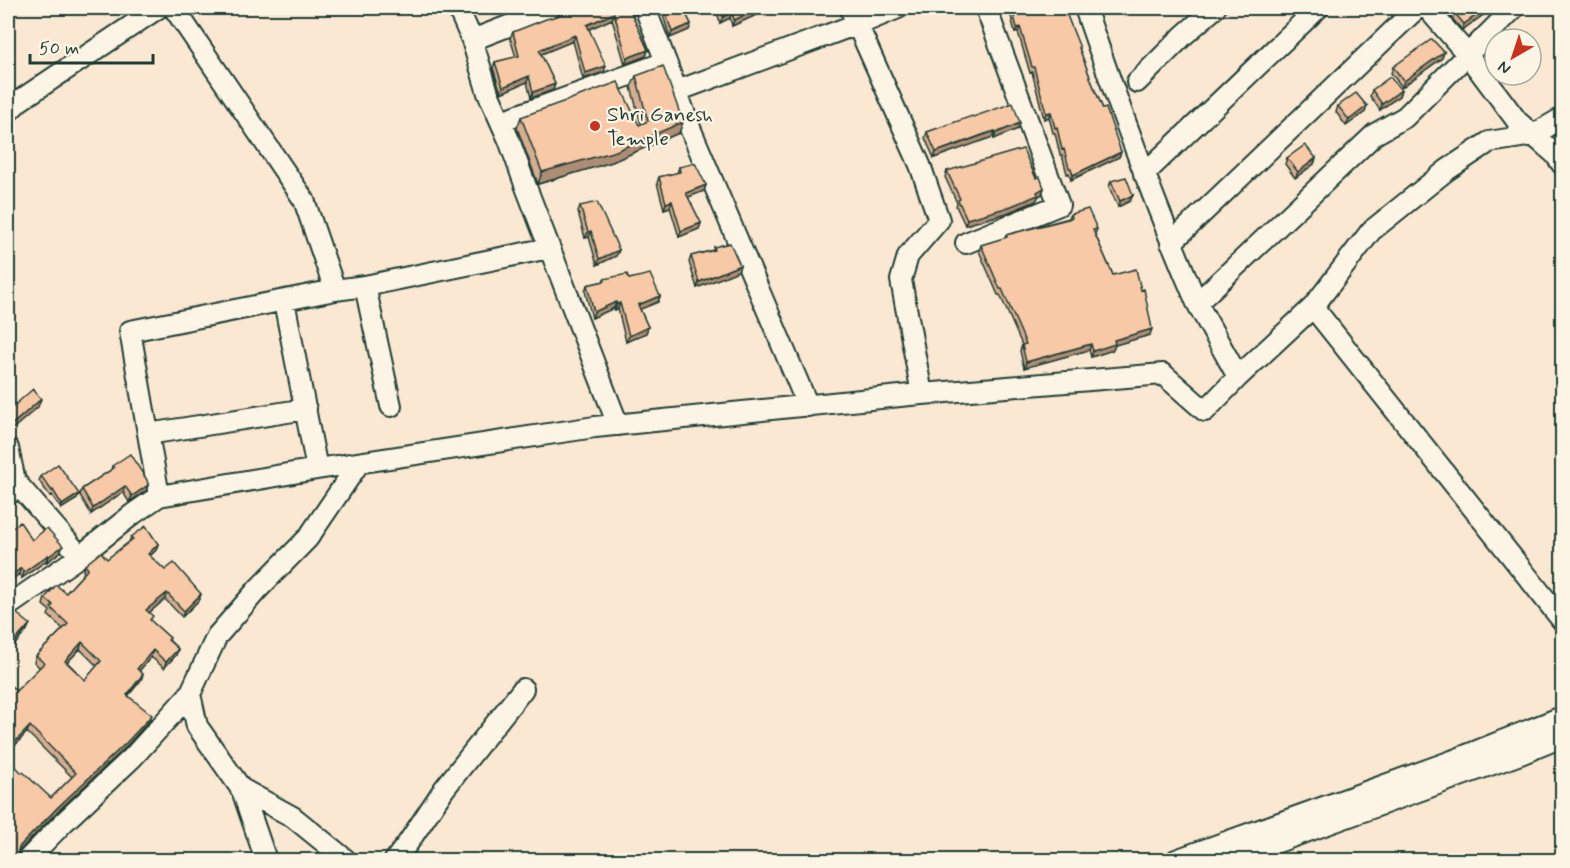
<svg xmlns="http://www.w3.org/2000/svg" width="1570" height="868" font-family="Mynerve,sans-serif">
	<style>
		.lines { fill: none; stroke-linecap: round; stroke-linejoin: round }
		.minor-casing { stroke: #1f3d34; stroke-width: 24 }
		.minor { stroke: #fcf5e5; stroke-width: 20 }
		.wall { fill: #d5ad90; stroke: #1f3d34; stroke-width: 1.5; fill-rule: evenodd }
		.shaded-wall { fill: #ae8d75; stroke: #1f3d34; stroke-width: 1.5 }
		.building { fill: #f8c9a7; stroke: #1f3d34; stroke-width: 1.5; fill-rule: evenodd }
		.poi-dot { fill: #c8321e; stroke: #fcf5e5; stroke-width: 2 }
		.labels { text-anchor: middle; stroke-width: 4.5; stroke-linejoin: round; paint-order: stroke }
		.poi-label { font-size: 21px; fill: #1f3d34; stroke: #fcf5e5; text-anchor: start }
	</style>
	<rect width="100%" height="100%" fill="#fbe8d2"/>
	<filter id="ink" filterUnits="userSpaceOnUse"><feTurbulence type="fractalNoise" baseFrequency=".0167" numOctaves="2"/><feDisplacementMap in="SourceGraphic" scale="12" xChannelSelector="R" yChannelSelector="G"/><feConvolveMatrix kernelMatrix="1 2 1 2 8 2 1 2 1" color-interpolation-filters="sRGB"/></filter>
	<g filter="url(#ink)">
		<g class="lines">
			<g class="minor-casing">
				<path id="minor" d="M458 8 472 40 488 93 509 140 526 187 618 425
					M850 8 920 165 939 220 908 256 901 280 922 394
					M1085 8C1119 107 1155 206 1197 303
					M1427 8 1467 54 1517 121 1555 154 1562 164
					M472 40 555 8
					M666 62 690 128 808 406
					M1137 82 1184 35 1215 8
					M677 91 849 27 850 28 898 8
					M8 112 19 101 158 8
					M502 121 666 62 645 8
					M1144 174 1318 8
					M966 243 1059 205 986 8
					M1171 243 1417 8
					M365 286 391 406
					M335 290 365 286 549 248
					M284 301 317 469
					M1313 307 1562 620
					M1238 377 1313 307 1371 231 1447 170 1489 142 1533 135 1562 118
					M148 434 306 409
					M8 448 15 481 8 495
					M15 481 80 556
					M159 496 130 331 335 290 304 200 174 8
					M8 606 80 556 133 514 159 496 317 469 595 427 910 395 1163 374 1205 411 1238 377 1197 303 1375 134 1405 117 1514 8
					M240 788 293 817 346 860
					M27 860 64 822 132 758 190 694
					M266 860 242 790 197 726 190 694 217 636 258 589 308 538 359 463
					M395 860 408 843 444 789 523 689
					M1176 860 1452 761 1562 717
					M1228 860 1523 753 1562 737"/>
			</g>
			<use href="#minor" class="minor"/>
		</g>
		<path class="wall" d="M567 8H629L648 50 646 56 625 64 612 19 589 29 604 72 583 79 573 41 541 54 555 84 553 90 531 98 527 82 501 93 493 68 495 62 516 57 510 38 513 32 557 17 558 15 566 10Z
			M661 8H683L691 24 689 30 670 38Z
			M716 8H772L732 26 730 18 720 23Z
			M1004 8H1064L1093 85 1121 152 1119 157 1071 180 1069 173 1067 174 1062 155H1060L1055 133H1053L1049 117 1044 119 1032 72 1030 73 1018 32 1015 33 1010 12 1006 13Z
			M1456 8H1493L1462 30 1450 16 1452 10Z
			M1444 52 1442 58 1402 87 1391 73 1393 67Z
			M636 76 683 122 679 133 612 162 538 184 517 128 521 117 639 125 641 124 631 87Z
			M1372 90H1401L1399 96 1380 110 1370 96Z
			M1338 106 1365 112 1346 126 1336 112Z
			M973 117 1018 129 994 139 993 137 983 140 934 158 925 138 927 132Z
			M1287 158H1316L1314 164 1295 178 1285 164Z
			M679 167 706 185 704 191 688 197 701 223 699 229 679 237 670 207 664 209 657 183 659 177 677 173Z
			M947 171 1036 178 1044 188 1042 194 1038 197 1036 201 1007 213 965 225 956 206 957 203 945 177Z
			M1111 181 1133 195 1130 201 1118 207 1109 187Z
			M580 206 619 250 616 256 597 265 589 237 585 238 578 212Z
			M1071 214 1097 229 1095 234 1113 275 1150 335 1115 345 1113 350 1091 357 1089 350 1024 368 1020 351 1022 345 1000 295H998L979 251 981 245 1005 238 1006 235 1069 218Z
			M714 247 740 265 738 271 697 288 689 262 691 256 713 250Z
			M604 279H629L660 296 658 302 640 309 648 327 646 333 626 342 618 309 615 310 614 308 592 318 585 291 587 285 604 281Z
			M112 466 148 485 146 491 129 502 123 492 91 514 80 495 82 489 111 470Z
			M41 476 79 494 77 499 61 509 52 495 50 496 39 481Z
			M8 531 32 540 60 552 47 562 46 561 22 578 19 574 8 583Z
			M131 537 158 544 156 550 150 556 165 570 201 594 199 600 182 617 165 599 149 613 151 621 170 638 169 640 178 649 176 655 164 668 151 657 139 671 143 674 141 680 128 696 149 721 123 750 56 813 18 852V856L8 861 22 773 51 798 72 777 27 732 8 753V683L16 691 40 668 34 662 36 656 63 629 48 615 50 611 43 605 45 598 66 593 84 573 83 571 85 565 107 559 129 542ZM80 649 97 666 85 680 67 662Z
			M8 620 27 630 12 648 8 644Z"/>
		<path class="shaded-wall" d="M760 8H772L732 26 734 20Z
			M1008 8H1011L1010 12 1006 13Z
			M1486 8H1493L1462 30 1464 24Z
			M732 12 730 18 720 23 723 17Z
			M614 13 612 19 585 31 587 25Z
			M691 24 689 30 670 38 672 32Z
			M1020 27 1018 32 1015 33 1017 28Z
			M575 35 573 41 537 56 539 50Z
			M648 50 646 56 625 64 627 58Z
			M1444 52 1442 58 1402 87 1404 81Z
			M606 66 604 72 583 79 585 73Z
			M529 76 527 82 501 93 503 87Z
			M555 84 553 90 531 98 533 92Z
			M1401 90 1399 96 1380 110 1382 104Z
			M1367 106 1365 112 1346 126 1349 120Z
			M1051 112 1049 117 1044 119 1046 113Z
			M683 122 679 133 612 162 538 184 542 172Z
			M1020 123 1018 129 994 139 996 133Z
			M995 131 993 137 934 158 936 152Z
			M1121 152 1119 157 1071 180 1073 175Z
			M1316 158 1314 164 1295 178 1298 172Z
			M706 185 704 191 684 199 686 193Z
			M1044 188 1042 194 1038 197 1036 201 1007 213 965 225 967 219Z
			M1133 195 1130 201 1118 207 1120 201Z
			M672 201 670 207 664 209 666 203Z
			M701 223 699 229 679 237 681 231Z
			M591 231 589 237 585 238 588 232Z
			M619 250 616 256 597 265 599 259Z
			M740 265 738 271 697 288 699 282Z
			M660 296 658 302 636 311 638 305Z
			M616 302 614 308 592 318 594 312Z
			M620 303 618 309 615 310 617 304Z
			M648 327 646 333 626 342 629 336Z
			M1152 329 1150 335 1115 345 1113 350 1091 357 1093 351 1114 340Z
			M1091 344 1089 350 1024 368 1026 362Z
			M41 399 38 407 8 433V428Z
			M148 485 146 491 129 502 132 496Z
			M125 486 123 492 91 514 93 508Z
			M79 494 77 499 61 509 62 505Z
			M158 544 156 550 145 560 148 554Z
			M63 546 60 552 47 562 49 556Z
			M48 555 46 561 22 578 24 572Z
			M21 568 19 574 8 583V578Z
			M167 593 165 599 144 617 146 610Z
			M201 594 199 600 182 617 184 611Z
			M30 624 27 630 12 648 14 642Z
			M82 642 80 649 63 667 65 661Z
			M178 649 176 655 164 668 166 662Z
			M153 650 151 657 135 676 137 669Z
			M143 674 141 680 124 701 127 695Z
			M152 715 149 721 123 750 56 813 18 852V850L20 846 58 807Z
			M30 726 27 732 8 753V748Z"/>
		<path class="building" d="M567 8H629L648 50 627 58 614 13 587 25 606 66 585 73 575 35 539 50 555 84 533 92 529 76 503 87 495 62 519 56 513 32 546 19 558 16V15L566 10Z
			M664 8H683L691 24 672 32Z
			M720 8H760L754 10V11L734 20 732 12 723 17Z
			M1012 8H1064L1080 48H1079L1093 85 1103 109 1106 108 1121 152 1073 175 1071 168H1069L1064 149 1062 150 1057 127 1055 128 1051 112 1046 113 1034 67H1032L1020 27 1017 28Z
			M1456 8H1486L1464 24 1452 10Z
			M1432 39 1444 52 1404 81 1393 67Z
			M663 66 683 122 616 151 542 172 521 117 618 82 639 125 648 121 636 76Z
			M1390 77 1401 90 1382 104 1372 90Z
			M1356 93 1367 106 1349 120 1338 106Z
			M1013 103 1020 123 996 133 995 131 985 134 936 152 927 132 972 116 973 117Z
			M1305 145 1316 158 1298 172 1287 158Z
			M1023 149 1036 178 1040 177 1044 188 1037 192 1038 195 1009 207 967 219 958 200 960 199 947 171Z
			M695 163 706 185 686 193 701 223 681 231 672 201 666 203 659 177 680 172 679 167Z
			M1126 177 1133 195 1120 201 1111 181Z
			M597 202 619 250 599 259 591 231 588 232 580 206Z
			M1088 209 1097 229 1093 230 1113 275 1136 269 1141 290 1144 289 1152 329 1114 340 1115 344 1093 351 1091 344 1026 362 1022 345 1026 344 1002 289H1000L981 245 1007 237 1006 235 1072 218 1071 214Z
			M730 243 740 265 699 282 691 256 715 250 714 247Z
			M627 274 629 279 650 274 660 296 638 305 648 327 629 336 620 303 617 304 616 302 594 312 587 285 605 281 604 279Z
			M33 389 41 399 8 428V411Z
			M130 454 147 480 148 485 132 496 125 486 93 508 82 489 114 468 112 466Z
			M58 464 79 494 62 505 53 490 52 491 41 476Z
			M20 522 32 540 47 528 63 546 49 556 48 555 24 572 21 568 8 578V531Z
			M146 526 158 544 148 554 165 570 174 563 201 594 184 611 167 593 146 610 153 616 150 620 170 638 168 640 178 649 166 662 153 650 137 669 143 674 127 695 152 715 126 743 58 807 20 846 18 850V856L20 861H8V759L22 773 23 772 51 798 76 773 30 726 14 743 8 748V683L16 691 44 663 36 656 68 624 51 608 53 605 45 598 56 585 66 593 88 569 85 565 101 552 107 559 133 539 131 537ZM82 642 101 661 85 680 65 661Z
			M15 612 30 624 14 642 8 636V620Z
			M43 857 48 861H38Z"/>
	</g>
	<circle class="poi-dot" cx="595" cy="126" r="6"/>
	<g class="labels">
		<g class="poi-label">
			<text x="607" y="121">Shri Ganesh<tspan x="607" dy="24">Temple</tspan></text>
		</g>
	</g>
	<rect width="1570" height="868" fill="none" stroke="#fcf5e5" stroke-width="30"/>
	<rect x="15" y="15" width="1540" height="838" fill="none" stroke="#1f3d34" stroke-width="2" filter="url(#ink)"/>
	<g transform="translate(1513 57) rotate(219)"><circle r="28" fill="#fcf5e5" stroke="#a4ab9e" stroke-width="1.5"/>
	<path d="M0-4.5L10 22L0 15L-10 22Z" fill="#c8321e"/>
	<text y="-9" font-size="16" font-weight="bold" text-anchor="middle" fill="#1f3d34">N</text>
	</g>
	<path d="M30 54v9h123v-9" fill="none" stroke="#1f3d34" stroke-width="3"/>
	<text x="39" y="54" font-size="18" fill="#1f3d34" stroke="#fcf5e5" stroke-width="4.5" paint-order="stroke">50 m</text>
</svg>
